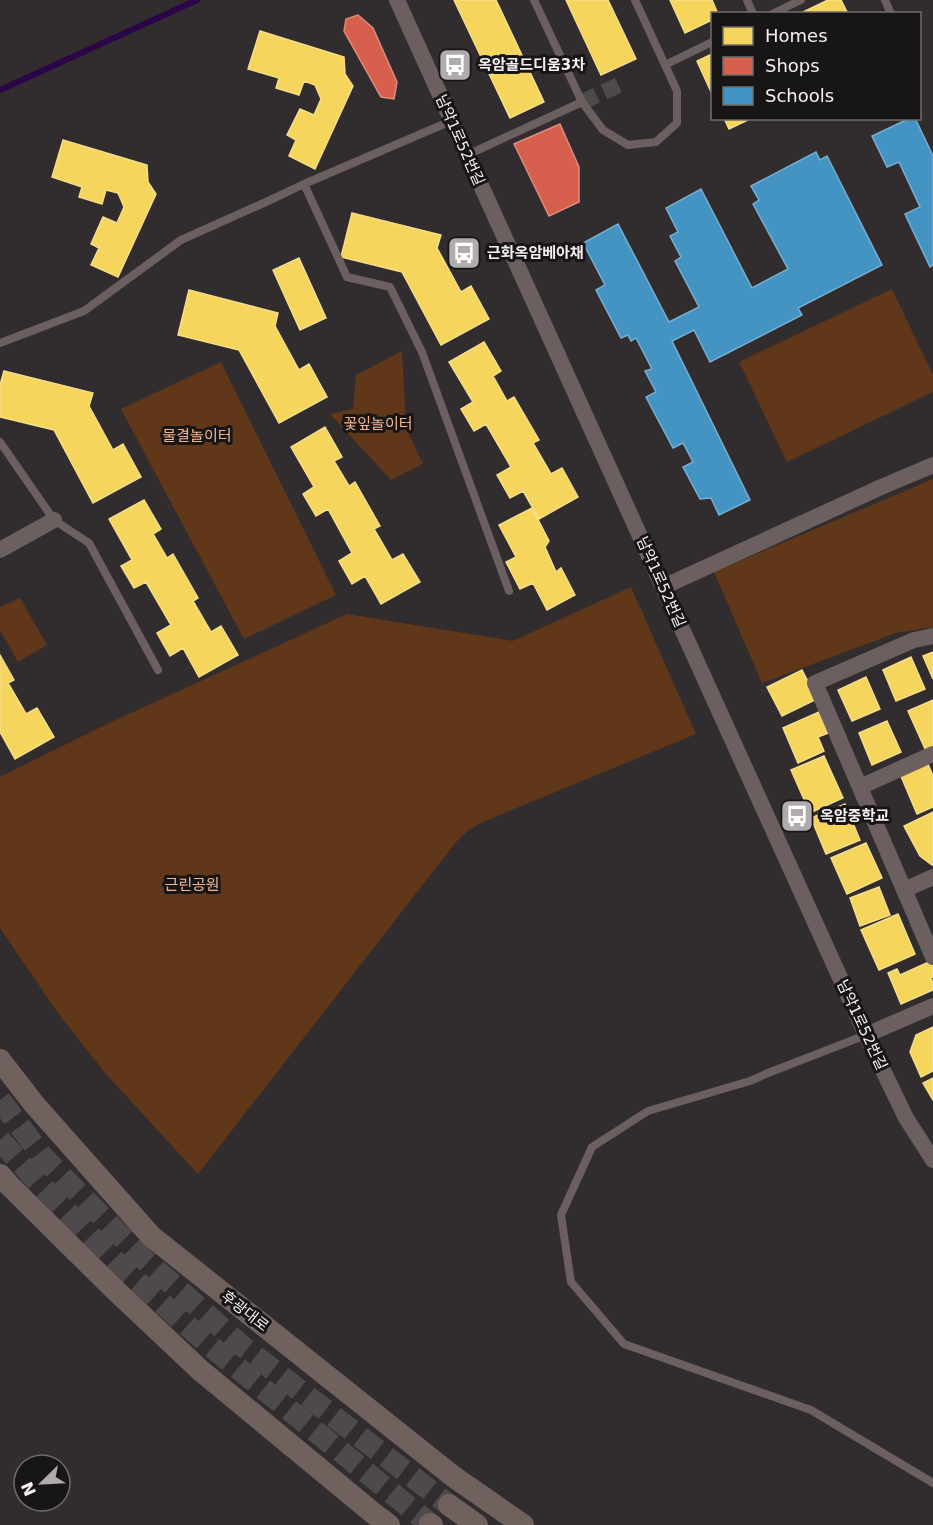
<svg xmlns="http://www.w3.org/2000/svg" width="933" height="1525" font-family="'DejaVu Sans','Noto Sans KR',sans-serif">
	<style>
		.green { fill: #613719 }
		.homes { fill: #f6d55c; stroke: #f5dd89; stroke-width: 1.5 }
		.shops { fill: #d6604d; stroke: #df8b7e; stroke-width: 1.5 }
		.schools { fill: #4393c3; stroke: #78afd1; stroke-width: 1.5 }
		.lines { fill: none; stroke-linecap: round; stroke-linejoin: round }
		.stream { stroke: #2c0548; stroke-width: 6 }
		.street-tunnel { stroke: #4e4a4c; stroke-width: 16; stroke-dasharray: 16 8; stroke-linecap: butt }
		.secondary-tunnel { stroke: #4e4a4c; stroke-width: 22; stroke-dasharray: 22 11; stroke-linecap: butt }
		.lane { stroke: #6b605f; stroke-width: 8 }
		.street { stroke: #6b605f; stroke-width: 16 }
		.secondary { stroke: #70615f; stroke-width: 22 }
		.labels { text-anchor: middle; stroke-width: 6; stroke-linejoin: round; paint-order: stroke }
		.poi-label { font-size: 15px; font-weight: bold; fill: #f4f0f1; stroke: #181516; text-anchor: start }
		.street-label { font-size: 15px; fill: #f4f0f1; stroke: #181516 }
		.park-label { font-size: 15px; fill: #f6b690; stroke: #181516 }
	</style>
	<rect width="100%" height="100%" fill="#312d2f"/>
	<path class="green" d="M892 289 933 375V392L787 462 739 362Z
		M402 351 406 428 423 464 391 480 330 414 353 409 356 375Z
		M221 362 336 595 244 639 121 409Z
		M933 479V627L896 633 762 683 714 572Z
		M631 587 696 734 485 821 470 829 456 842 198 1174 105 1073 58 1013 0 928V777L105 725 347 614 513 641Z
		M20 598 47 645 18 662 0 630V607Z"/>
	<path class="homes" d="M454 0H496L544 102 510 118Z
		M566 0H608L636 59 601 75Z
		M670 0H712L718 14H712V20L685 33Z
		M828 0H841L848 14H803V12Z
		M260 31 344 57 345 74 353 86 315 169 289 156 296 140 287 135 300 109 314 115 321 99 315 85 304 81 299 95 276 88 279 78 248 69Z
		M712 54V94L697 61Z
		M724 118H752L729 129Z
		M63 140 147 165 148 182 156 194 118 277 91 265 99 248 91 244 103 217 117 223 124 207 118 193 106 190 102 204 79 197 82 187 52 177Z
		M352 213 441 235 437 248 461 292 471 286 489 319 441 345 402 272 341 257Z
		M299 258 326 318 300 330 273 270Z
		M189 290 278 313 275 326 299 370 309 364 327 397 279 423 239 350 178 335Z
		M484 342 501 371 493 376 507 401 514 397 539 440 533 443 551 474 562 468 578 497 539 519 523 491 510 498 497 475 511 467 486 424 474 431 461 409 473 402 449 362Z
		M4 371 93 393 89 406 113 450 123 444 141 477 93 503 54 430 0 417V385Z
		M325 427 342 457 334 461 349 486 355 482 380 526 374 529 392 560 403 554 420 582 381 604 365 576 352 584 339 561 352 553 328 509 316 516 303 494 314 487 291 447Z
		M144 500 161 529 153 534 167 558 173 554 198 598 193 601 211 632 221 626 238 655 199 677 183 648 170 656 157 633 171 625 146 582 134 588 121 566 132 560 109 519Z
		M532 508 549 541 545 547 556 572 561 568 575 595 547 610 533 583 520 589 506 562 516 557 499 525Z
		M933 652V679L923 656Z
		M0 655 14 680 8 683 26 714 37 708 54 737 15 759 0 732Z
		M911 657 925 689 896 701 883 670Z
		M802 670 817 699 782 716 767 687Z
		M866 677 880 709 852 721 838 690Z
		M933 700V748L926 751 908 711Z
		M819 712 828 733 818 737 824 751 798 763 783 728Z
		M887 721 901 752 872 765 859 733Z
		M824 756 843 798 810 813 791 770Z
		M927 762 933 776V807L917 814 900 774Z
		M845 804 860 840 826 854 811 818Z
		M933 812V865H932L920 856 904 826Z
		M866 843 882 878 847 894 831 858Z
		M879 887 890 915 860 926 850 898Z
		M898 914 915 954 879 970 861 930Z
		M931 961 933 966V977L931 978 933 983V990L901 1004 888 973 897 969 900 975Z
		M933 1027V1071L921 1077 910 1052 916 1035Z
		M933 1078V1100L923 1083Z"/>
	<path class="shops" d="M358 15 373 28 397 82 394 99 381 97 344 31 346 19Z
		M560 124 579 167V202L549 216 514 144Z"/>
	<path class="schools" d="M910 118H915L933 156V265L930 267 905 214 920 207 899 162 887 167 872 136Z
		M816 152 820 160 827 156 882 265 798 308 802 315 710 362 694 330 672 341 750 500 719 515 711 498 700 499 683 467 693 462 683 443 673 448 646 397 656 392 645 371 652 369 636 338 631 341 628 335 621 338 596 290 605 285 583 243 618 224 669 322 699 307 675 261 681 257 670 236 678 232 666 208 701 189 752 288 788 269 753 204 759 200 751 186Z"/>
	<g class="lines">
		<path class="stream" d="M0 90 197 0"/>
		<path class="street-tunnel" d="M582 102 619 85"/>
		<path class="secondary-tunnel" d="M0 1100 44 1158 143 1258 242 1346 449 1505
			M0 1140 37 1181 122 1268 208 1344 430 1524"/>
		<path class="lane" d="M534 0 582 102 603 130 628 145 656 142 677 123V91L635 0
			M747 0 753 14
			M885 0 891 14
			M772 14 801 0
			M665 65 712 42
			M467 155 582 102
			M304 184 347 277 390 287 422 352 509 591
			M0 343 84 311 181 240 266 202 304 184 451 121
			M0 442 54 520 89 543 158 670
			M866 1035 768 1073 750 1081 648 1111 592 1147 561 1215 568 1262 571 1282 624 1344 811 1410 933 1483"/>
		<path class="street" d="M397 0 866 1035 906 1118 933 1160
			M0 550 54 520
			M663 587 879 488 933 465
			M933 636 914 640 815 683 933 957
			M860 787 933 754
			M904 890 933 877
			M866 1035 933 1006"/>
		<path class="secondary" d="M0 1060 34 1104 151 1236 454 1477 523 1525
			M0 1175 10 1186 113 1288 200 1370 373 1513 389 1525
			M449 1505 477 1525
			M430 1524 432 1525"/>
	</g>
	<defs>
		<g id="bus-square" transform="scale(1.725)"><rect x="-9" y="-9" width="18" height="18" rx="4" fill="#b0acad" stroke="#181516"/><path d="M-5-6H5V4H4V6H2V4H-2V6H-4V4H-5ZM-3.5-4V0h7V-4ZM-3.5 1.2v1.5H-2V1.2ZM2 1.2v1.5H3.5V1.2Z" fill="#fff"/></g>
	</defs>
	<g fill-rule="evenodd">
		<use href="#bus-square" x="455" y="65"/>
		<use href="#bus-square" x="464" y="253"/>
		<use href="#bus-square" x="797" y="816"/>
	</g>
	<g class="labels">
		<g class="poi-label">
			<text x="478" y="70">옥암골드디움3차</text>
			<text x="487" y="258">근화옥암베아채</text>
			<text x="820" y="821">옥암중학교</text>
		</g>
		<g class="street-label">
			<text transform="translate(460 140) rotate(66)" y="5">남악1로52번길</text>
			<text transform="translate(661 582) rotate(66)" y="5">남악1로52번길</text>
			<text transform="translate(862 1025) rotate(65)" y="5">남악1로52번길</text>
			<text transform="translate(245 1311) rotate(38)" y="5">후광대로</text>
		</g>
		<g class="park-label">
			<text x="378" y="429">꽃잎놀이터</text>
			<text x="197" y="441">물결놀이터</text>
			<text x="192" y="890">근린공원</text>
		</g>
	</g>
	<rect x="711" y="12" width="210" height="108" fill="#181516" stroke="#706d6e" stroke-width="1.5"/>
	<rect x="723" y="27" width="30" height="18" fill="#f6d55c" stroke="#706d6e" stroke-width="1.5"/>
	<text x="765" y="42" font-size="18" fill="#f4f0f1">Homes</text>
	<rect x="723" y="57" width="30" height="18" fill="#d6604d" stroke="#706d6e" stroke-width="1.5"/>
	<text x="765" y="72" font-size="18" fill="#f4f0f1">Shops</text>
	<rect x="723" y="87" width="30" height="18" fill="#4393c3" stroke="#706d6e" stroke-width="1.5"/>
	<text x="765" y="102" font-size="18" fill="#f4f0f1">Schools</text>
	<g transform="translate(42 1483) rotate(246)"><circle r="28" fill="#181516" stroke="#706d6e" stroke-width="1.5"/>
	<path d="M0-4.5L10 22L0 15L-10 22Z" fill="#b0acad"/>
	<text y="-9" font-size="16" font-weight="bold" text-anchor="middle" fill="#f4f0f1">N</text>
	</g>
</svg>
